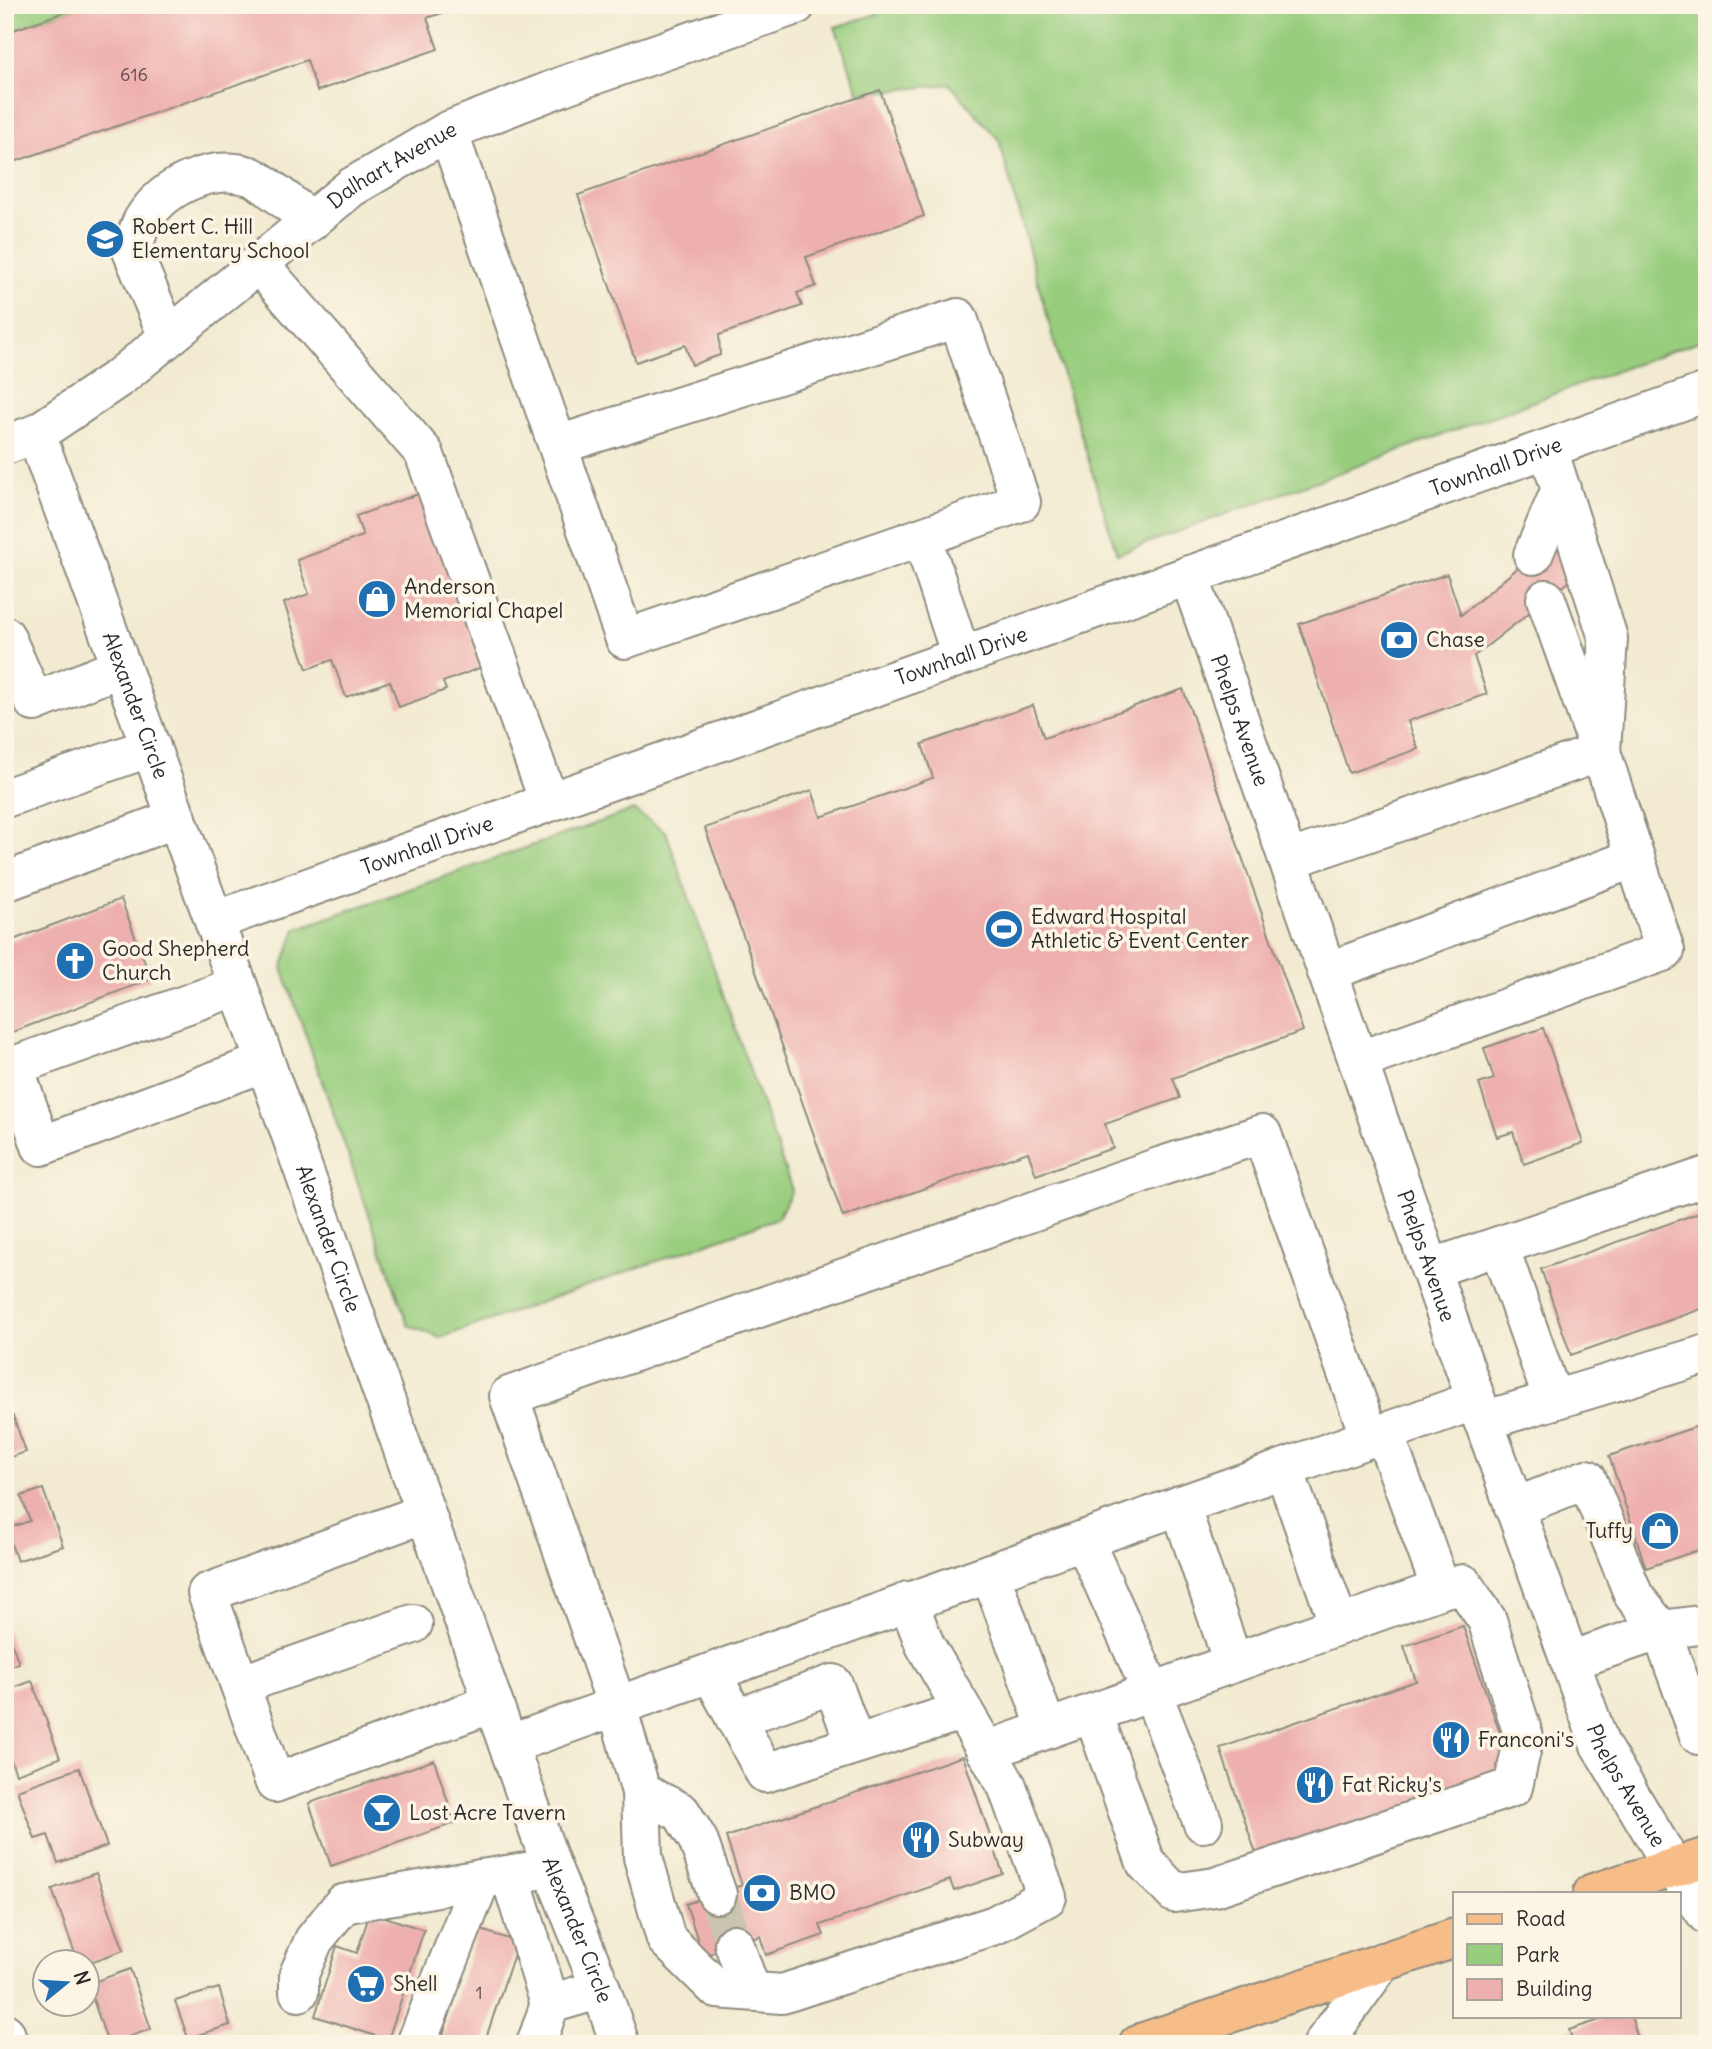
<svg xmlns="http://www.w3.org/2000/svg" width="1712" height="2049" font-family="Delius,sans-serif">
	<style>
		.green { fill: #98cd7e; stroke: #627c54; stroke-width: 2 }
		.building { fill: #eeb0af }
		.lines { fill: none; stroke-linecap: round; stroke-linejoin: round }
		.minor-tunnel { stroke: #cac5b0; stroke-width: 38; stroke-dasharray: 38 19; stroke-linecap: butt }
		.minor-casing { stroke: #8e8b7e; stroke-width: 42 }
		.major-casing { stroke: #8e8b7e; stroke-width: 42 }
		.minor { stroke: #fff; stroke-width: 38 }
		.major { stroke: #f7bd88; stroke-width: 38 }
		.labels { text-anchor: middle; stroke-width: 7; stroke-linejoin: round; paint-order: stroke }
		.number-label { font-size: 18px; fill: #5c4c4c }
		.street-label { font-size: 21px; fill: #2b2b2b; stroke: #fcf5e5 }
		.poi-label { font-size: 21px; fill: #2b2b2b; stroke: #fcf5e5; text-anchor: start }
	</style>
	<rect width="100%" height="100%" fill="#fcf5e5"/>
	<filter id="ink" filterUnits="userSpaceOnUse"><feTurbulence type="fractalNoise" baseFrequency=".0143" numOctaves="2"/><feDisplacementMap in="SourceGraphic" scale="14" xChannelSelector="R" yChannelSelector="G"/><feConvolveMatrix kernelMatrix="1 2 1 2 8 2 1 2 1" color-interpolation-filters="sRGB"/></filter>
	<filter id="wash" filterUnits="userSpaceOnUse"><feTurbulence type="fractalNoise" baseFrequency=".00686" numOctaves="4" result="noise"/><feDisplacementMap in="SourceGraphic" scale="28" xChannelSelector="R" yChannelSelector="G"/><feGaussianBlur stdDeviation="1.57" result="paint"/><feColorMatrix in="noise" values="0 0 0 0 0 0 0 0 0 0 0 0 0 0 0 0 0 1.4 0 .05"/><feComposite in="paint" operator="in"/></filter>
	<g filter="url(#wash)">
		<rect width="100%" height="100%" fill="#f2ebd1"/>
		<path class="green" d="M5 5H84L5 33Z
			M906 5H1707V338L1117 554 1065 382 999 140 950 84 859 94 835 27Z
			M633 810 666 832 792 1190 778 1218 440 1338 408 1325 282 968 296 929Z"/>
		<g id="blocks">
			<path class="building" d="M84 5H463V6L427 18 438 49 317 91 307 60 5 165V33Z
				M880 90 924 216 806 257 816 286 797 293 802 306 719 335 720 355 692 365 685 345 636 362 578 195Z
				M421 493 482 667 443 682 446 690 399 707 390 681 346 697 332 660 307 669 284 603 309 594 297 560 363 536 356 516Z
				M1559 534 1574 578 1474 656 1487 694 1408 721 1418 749 1349 773 1299 624 1447 574 1461 615Z
				M1183 689 1303 1031 1173 1078 1180 1098 1105 1124 1113 1148 1036 1175 1028 1152 843 1217 705 828 812 790 821 817 933 778 922 744 1033 705 1044 738Z
				M121 899 151 979 5 1035V943Z
				M1543 1028 1583 1143 1524 1164 1513 1132 1497 1137 1479 1084 1494 1079 1484 1048Z
				M1701 1212 1707 1228V1307L1571 1355 1541 1269Z
				M13 1416 26 1452 5 1459V1419Z
				M1707 1423V1547L1646 1568 1609 1456Z
				M43 1489 63 1546 17 1561 6 1529 30 1521 21 1496Z
				M5 1626 19 1663 5 1668Z
				M1463 1626 1514 1774 1259 1862 1220 1748 1416 1681 1404 1646Z
				M32 1681 60 1758 16 1774 5 1745V1691Z
				M963 1756 1003 1874 954 1891 950 1880 820 1925 824 1935 766 1955 760 1936 703 1956 686 1904 742 1885 726 1837Z
				M434 1760 455 1823 331 1866 309 1803Z
				M79 1768 107 1846 58 1863 48 1835 35 1839 17 1790Z
				M96 1873 124 1950 88 1963 78 1962 52 1889Z
				M370 1912 424 1930 388 2040 315 2016 337 1946 357 1953Z
				M478 1929 518 1942 484 2044H440Z
				M130 1969 151 2029 108 2044 88 1984Z
				M219 1988 230 2025 188 2038 175 2001Z
				M1612 2016H1631L1640 2044H1574L1569 2030Z"/>
		</g>
	</g>
	<g filter="url(#ink)">
		<use href="#blocks" fill-opacity="0" stroke="#8e8b7e" stroke-width="2"/>
		<g class="lines">
			<path class="minor-tunnel" d="M717 1894 734 1944"/>
			<g class="minor-casing">
				<g id="minor">
					<path d="M448 131 625 639 922 537"/>
					<path d="M259 264 424 453 549 802"/>
					<path d="M168 337 132 251C135 241 138 229 143 220 164 186 211 164 250 176 262 180 299 211 311 221"/>
					<path id="s1" d="M36 434 238 986 552 1868 601 1989 620 2044"/>
					<path id="s2" d="M5 445 36 434 120 377 352 187 448 131 568 84 796 5"/>
					<path d="M558 445 958 318 1021 502 922 537 961 656"/>
					<path d="M1548 449 1608 638 1601 752"/>
					<path d="M1533 555 1561 489"/>
					<path id="s3" d="M1189 575 1476 1400 1600 1745 1673 1867 1707 1915"/>
					<path d="M1546 599 1595 737"/>
					<path d="M5 636 34 702 121 667"/>
					<path d="M5 798 151 747"/>
					<path d="M1288 860 1601 752 1665 951 1358 1061"/>
					<path d="M5 882 177 818"/>
					<path id="s4" d="M214 921 1707 392"/>
					<path d="M1327 972 1635 858"/>
					<path d="M238 986 14 1066 41 1146 265 1062"/>
					<path d="M1499 1246 1553 1400"/>
					<path d="M1430 1269 1707 1176"/>
					<path d="M1483 1421 1707 1354"/>
					<path d="M1284 1469 1339 1625"/>
					<path d="M1180 1505 1233 1663"/>
					<path d="M1514 1508 1587 1479 1634 1596 1661 1630 1707 1624"/>
					<path d="M425 1513 207 1593 275 1783 493 1703"/>
					<path d="M1084 1540 1152 1692 1203 1823"/>
					<path d="M990 1573 1047 1729"/>
					<path d="M908 1601 925 1645 1007 1786 1047 1897 995 1925 782 1994 717 1989 666 1939 643 1857 641 1792 617 1706 509 1396 1162 1166 1262 1134 1370 1438"/>
					<path d="M1570 1661 1661 1630 1699 1735 1707 1733"/>
					<path d="M711 1673 765 1773 962 1711"/>
					<path d="M240 1685 413 1624"/>
					<path d="M1093 1713 1146 1863 1174 1893 1215 1887 1513 1787 1524 1737 1487 1620 1463 1584 1441 1589"/>
					<path d="M735 1719 833 1684 855 1744"/>
					<path d="M508 1745 1476 1400"/>
					<path d="M986 1751 1441 1589 1384 1433"/>
					<path d="M641 1792 681 1812 698 1840 717 1894"/>
					<path d="M510 1875 550 2004 601 1989"/>
					<path d="M734 1944 751 1991"/>
					<path d="M299 1992V1974L314 1940 343 1904 481 1879"/>
					<path d="M5 2033 9 2044"/>
					<path d="M416 2044 481 1879 552 1868"/>
					<path d="M536 2044 550 2004"/>
					<path d="M1323 2044 1382 1962"/>
				</g>
			</g>
			<g class="major-casing">
				<path id="major" d="M1593 1893 1707 1857
					M1138 2044 1455 1938"/>
			</g>
			<use href="#minor" class="minor"/>
			<use href="#major" class="major"/>
		</g>
	</g>
	<defs>
		<g id="school-disc" transform="scale(2.0125)"><circle r="9.5" fill="#1f6fb2" stroke="#fcf5e5"/><path d="M0-5L7-2L0 1L-7-2ZM-4 1L0 2.5L4 1V4Q0 6-4 4Z" fill="#fff"/></g>
		<g id="shop-disc" transform="scale(2.0125)"><circle r="9.5" fill="#1f6fb2" stroke="#fcf5e5"/><path d="M-5-2.5h2.3a2.7 3.5 0 0 1 5.4 0H5L5.5 6h-11ZM-1.5-2.5h3a1.5 2.3 0 0 0-3 0Z" fill="#fff"/></g>
		<g id="bank-disc" transform="scale(2.0125)"><circle r="9.5" fill="#1f6fb2" stroke="#fcf5e5"/><path d="M-6-4H6V4H-6ZM0-2.3a2.3 2.3 0 1 0 0 4.6a2.3 2.3 0 1 0 0-4.6Z" fill="#fff"/></g>
		<g id="stadium-disc" transform="scale(2.0125)"><circle r="9.5" fill="#1f6fb2" stroke="#fcf5e5"/><path d="M0-5a6.5 5 0 1 0 0 10a6.5 5 0 1 0 0-10ZM-3.5-1.8h7v3.6h-7Z" fill="#fff"/></g>
		<g id="church-disc" transform="scale(2.0125)"><circle r="9.5" fill="#1f6fb2" stroke="#fcf5e5"/><path d="M-1.2-6h2.4v3.5h3.3v2.4h-3.3V6h-2.4V-.1h-3.3v-2.4h3.3Z" fill="#fff"/></g>
		<g id="restaurant-disc" transform="scale(2.0125)"><circle r="9.5" fill="#1f6fb2" stroke="#fcf5e5"/><path d="M-5-6h1v4h1v-4h1v4h1v-4h1v5L-1.5 .5V6h-2V.5L-5-1ZM5-6V6H3V1.5H1.5Q1.5-4 5-6Z" fill="#fff"/></g>
		<g id="bar-disc" transform="scale(2.0125)"><circle r="9.5" fill="#1f6fb2" stroke="#fcf5e5"/><path d="M-6-5H6L.8 .8V4.5H3.5V6h-7V4.5H-.8V.8Z" fill="#fff"/></g>
		<g id="supermarket-disc" transform="scale(2.0125)"><circle r="9.5" fill="#1f6fb2" stroke="#fcf5e5"/><path d="M-6-5.5h2.5l.6 2H6L4.5 2H-2.5L-4.4-4H-6ZM-1.5 3.2a1.3 1.3 0 1 0 .1 0ZM3 3.2a1.3 1.3 0 1 0 .1 0Z" fill="#fff"/></g>
	</defs>
	<g fill-rule="evenodd">
		<use href="#school-disc" x="105" y="239"/>
		<use href="#shop-disc" x="377" y="599"/>
		<use href="#bank-disc" x="1399" y="640"/>
		<use href="#stadium-disc" x="1004" y="929"/>
		<use href="#church-disc" x="75" y="961"/>
		<use href="#shop-disc" x="1660" y="1531"/>
		<use href="#restaurant-disc" x="1451" y="1740"/>
		<use href="#restaurant-disc" x="1315" y="1785"/>
		<use href="#bar-disc" x="382" y="1813"/>
		<use href="#restaurant-disc" x="921" y="1840"/>
		<use href="#bank-disc" x="762" y="1893"/>
		<use href="#supermarket-disc" x="366" y="1984"/>
	</g>
	<g class="labels">
		<g class="number-label">
			<text x="134" y="81">616</text>
			<text x="479" y="1999">1</text>
		</g>
		<g class="street-label">
			<text dy="7" stroke="none"><textPath href="#s2" startOffset="480">Dalhart Avenue</textPath></text>
			<text dy="7" stroke="none"><textPath href="#s4" startOffset="1360">Townhall Drive</textPath></text>
			<text dy="7" stroke="none"><textPath href="#s4" startOffset="793">Townhall Drive</textPath></text>
			<text dy="7" stroke="none"><textPath href="#s1" startOffset="289">Alexander Circle</textPath></text>
			<text dy="7" stroke="none"><textPath href="#s3" startOffset="154">Phelps Avenue</textPath></text>
			<text dy="7" stroke="none"><textPath href="#s4" startOffset="226">Townhall Drive</textPath></text>
			<text dy="7" stroke="none"><textPath href="#s1" startOffset="856">Alexander Circle</textPath></text>
			<text dy="7" stroke="none"><textPath href="#s3" startOffset="721">Phelps Avenue</textPath></text>
			<text dy="7" stroke="none"><textPath href="#s3" startOffset="1288">Phelps Avenue</textPath></text>
			<text dy="7" stroke="none"><textPath href="#s1" startOffset="1591">Alexander Circle</textPath></text>
		</g>
		<g class="poi-label">
			<text x="132" y="234">Robert C. Hill<tspan x="132" dy="24">Elementary School</tspan></text>
			<text x="404" y="594">Anderson<tspan x="404" dy="24">Memorial Chapel</tspan></text>
			<text x="1426" y="647">Chase</text>
			<text x="1031" y="924">Edward Hospital<tspan x="1031" dy="24">Athletic &amp; Event Center</tspan></text>
			<text x="102" y="956">Good Shepherd<tspan x="102" dy="24">Church</tspan></text>
			<text x="1633" y="1538" text-anchor="end">Tuffy</text>
			<text x="1478" y="1747">Franconi's</text>
			<text x="1342" y="1792">Fat Ricky's</text>
			<text x="409" y="1820">Lost Acre Tavern</text>
			<text x="948" y="1847">Subway</text>
			<text x="789" y="1900">BMO</text>
			<text x="393" y="1991">Shell</text>
		</g>
	</g>
	<rect width="1712" height="2049" fill="none" stroke="#fcf5e5" stroke-width="28"/>
	<rect x="1453" y="1892" width="228" height="126" fill="#fcf5e5" stroke="#a8a49b" stroke-width="2"/>
	<rect x="1467" y="1914" width="35" height="10" fill="#f7bd88" stroke="#a8a49b" stroke-width="2"/>
	<text x="1516" y="1926" font-size="21" fill="#2b2b2b">Road</text>
	<rect x="1467" y="1944" width="35" height="21" fill="#98cd7e" stroke="#a8a49b" stroke-width="2"/>
	<text x="1516" y="1962" font-size="21" fill="#2b2b2b">Park</text>
	<rect x="1467" y="1979" width="35" height="21" fill="#eeb0af" stroke="#a8a49b" stroke-width="2"/>
	<text x="1516" y="1996" font-size="21" fill="#2b2b2b">Building</text>
	<g transform="translate(66 1983) rotate(72)"><circle r="33" fill="#fcf5e5" stroke="#a8a49b" stroke-width="2"/>
	<path d="M0-5L12 26L0 18L-12 26Z" fill="#1f6fb2"/>
	<text y="-10" font-size="19" font-weight="bold" text-anchor="middle" fill="#2b2b2b">N</text>
	</g>
</svg>
